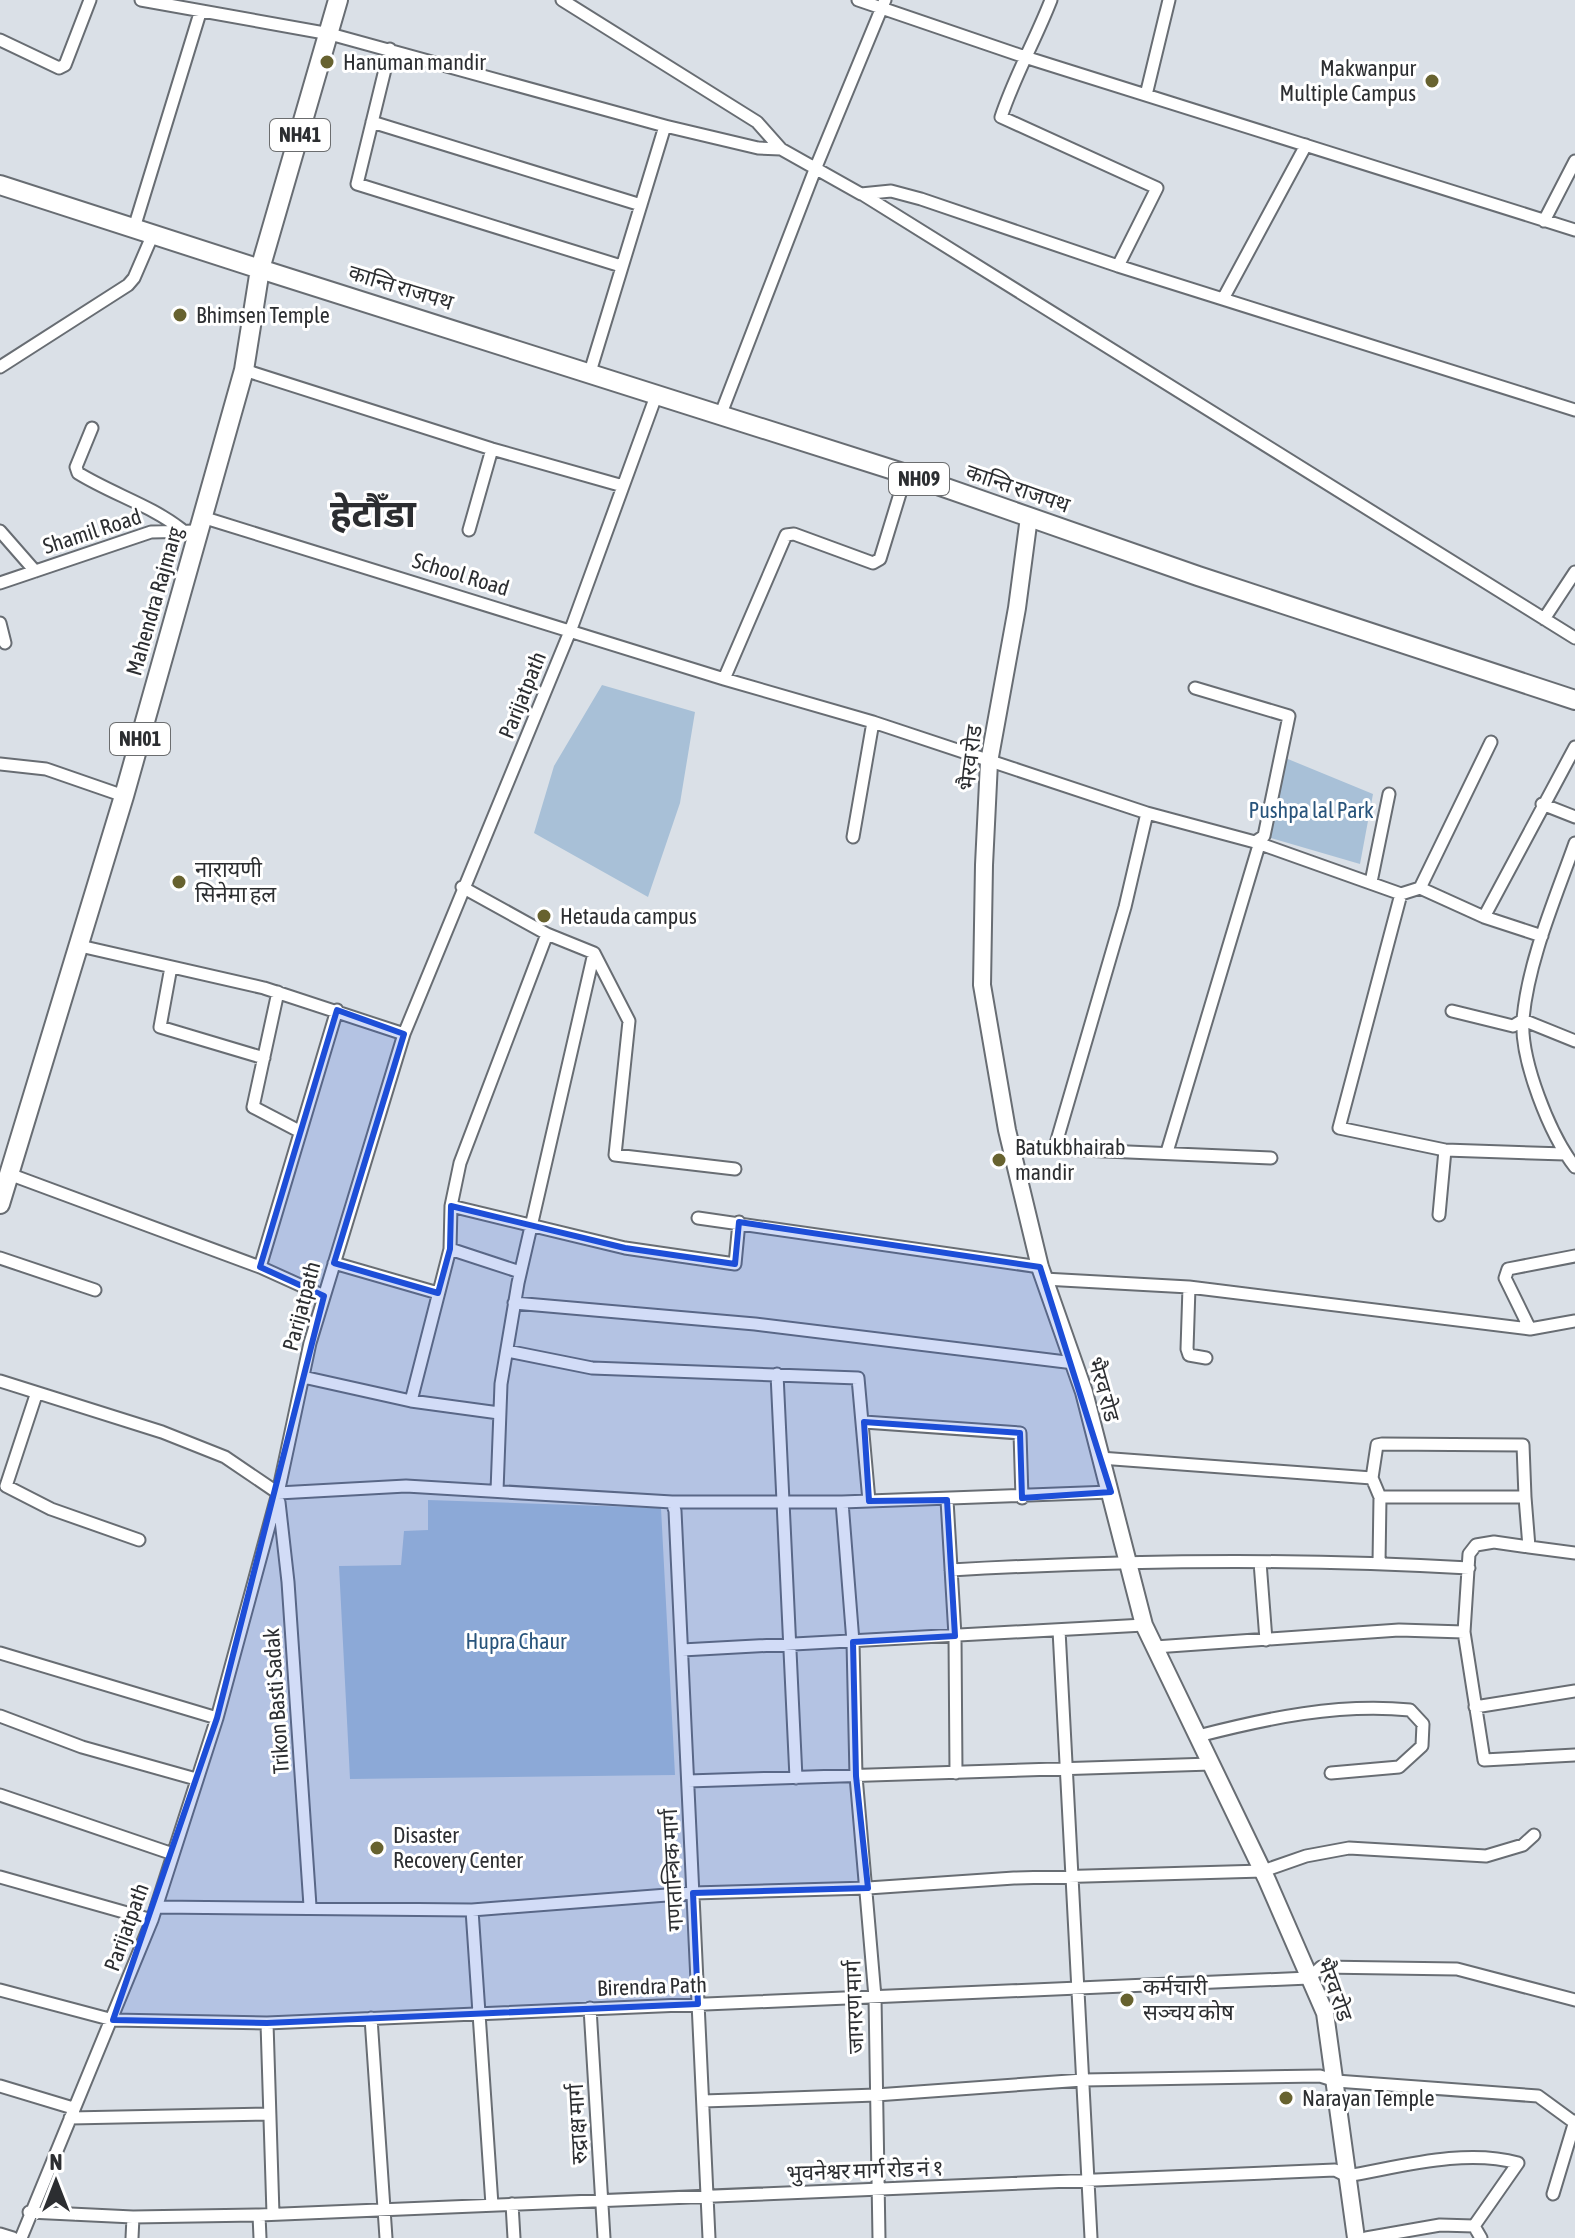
<svg xmlns="http://www.w3.org/2000/svg" width="1575" height="2238" font-family="'Asap Condensed','Noto Sans Devanagari',sans-serif">
	<style>
		.green { fill: #a8c0d7 }
		.lines { fill: none; stroke-linecap: round; stroke-linejoin: round }
		.minor-casing { stroke: #686d73; stroke-width: 15 }
		.secondary-casing { stroke: #686d73; stroke-width: 20 }
		.primary-casing { stroke: #686d73; stroke-width: 22 }
		.trunk-casing { stroke: #686d73; stroke-width: 22 }
		.minor { stroke: #fff; stroke-width: 11 }
		.secondary { stroke: #fff; stroke-width: 16 }
		.primary { stroke: #fff; stroke-width: 18 }
		.trunk { stroke: #fff; stroke-width: 18 }
		.marked { fill: #1d4ed8; fill-opacity: 0.2; stroke: #1d4ed8; stroke-width: 6; stroke-linejoin: round }
		.poi-dot { fill: #67622f; stroke: #fff; stroke-width: 3 }
		.labels { text-anchor: middle; stroke-width: 6; stroke-linejoin: round; paint-order: stroke }
		.shield { fill: #fff; stroke: #6b6d6f; stroke-width: 2 }
		.shield-label { font-size: 20px; font-weight: bold; fill: #2c2e31 }
		.poi-label { font-size: 22px; fill: #2c2e31; stroke: #fff; text-anchor: start }
		.street-label { font-size: 22px; fill: #2c2e31; stroke: #fff }
		.park-label { font-size: 22px; fill: #28547b; stroke: #fff }
		.town-label { font-size: 38px; font-weight: bold; fill: #2c2e31; stroke: #fff }
	</style>
	<rect width="100%" height="100%" fill="#dae0e7"/>
	<path class="green" d="M602 685 695 712 680 803 648 897 534 833 554 766Z
		M1283 757 1373 794 1360 864 1264 836Z
		M428 1500 661 1508 675 1775 350 1779 339 1566 401 1565 404 1531 428 1530Z"/>
	<g class="lines">
		<g class="minor-casing">
			<path id="minor" d="M141 0 330 34 665 126 758 148 781 149 861 194 891 191 921 199 1118 266 1575 410
				M562 0 757 122 781 149
				M858 0 1028 58 1575 230
				M1051 0C1035 41 1015 75 1001 117L1157 188 1118 266
				M0 40 59 68 65 65 90 0
				M390 49 357 184 621 266
				M1146 95 1169 0
				M372 122 641 205
				M862 194 1575 638
				M1544 221 1575 161
				M134 228 200 13
				M1224 297 1306 145
				M0 367 128 285 134 278 153 234
				M244 370 492 449 623 486
				M590 372 665 126
				M720 416 816 167 885 0
				M92 428 76 467 78 473C112 494 150 505 181 529
				M202 517 724 679 873 722 1147 813 1255 842 1401 894 1420 888 1484 917 1542 936
				M469 530 492 449
				M0 531 35 571
				M0 583 151 532 198 531
				M1544 619 1575 572
				M0 623 5 643
				M724 679 786 535 794 534 873 563 880 559 906 474
				M1195 688 1289 716 1264 836 1255 842
				M0 764 46 769 124 796
				M1542 804 1575 817
				M853 837 873 722
				M1575 843C1556 897 1528 961 1523 1019 1520 1060 1550 1135 1575 1167
				M1371 882 1389 794
				M462 887 547 934 594 953 629 1021 615 1155 735 1169
				M1420 888 1491 742
				M1401 894 1339 1128 1445 1150 1565 1154
				M1484 917 1575 747
				M80 946 264 988 404 1034
				M171 967 160 1027 264 1058
				M278 992 253 1107 299 1131
				M1452 1011 1513 1026 1523 1020 1575 1041
				M1010 1147 1271 1158
				M1055 1147 1125 907 1147 813
				M1167 1152 1259 845
				M9 1174 260 1267 324 1296
				M451 1206 625 1248 735 1264 739 1222
				M1439 1215 1445 1150
				M698 1218 1040 1267
				M450 1249 520 1272
				M0 1258 95 1290
				M334 1263 438 1293
				M260 1267 337 1010
				M1044 1279 1189 1287 1530 1329 1575 1321
				M1189 1287 1187 1349 1189 1355 1206 1358
				M514 1303 755 1324 1074 1363
				M1530 1329 1505 1278 1508 1269 1575 1256
				M507 1351 592 1368 858 1378 869 1501
				M777 1374 796 1778
				M303 1377 411 1401 499 1413
				M0 1381 162 1432 225 1457 278 1493 406 1486 672 1502H842L1111 1492
				M36 1395 6 1486 51 1509 139 1540
				M411 1401 450 1249 451 1206 460 1163 547 934
				M864 1422 1020 1433 1022 1498
				M1100 1458 1372 1478 1377 1445 1382 1444 1523 1445 1525 1497
				M1372 1478 1380 1497H1525L1529 1547 1575 1553
				M497 1491 501 1384 518 1283 594 953
				M947 1500 955 1636 956 1773
				M279 1502 288 1582 310 1906
				M672 1502 675 1511 709 2238
				M842 1502 853 1642 856 1776 875 1997 879 2238
				M1529 1547 1494 1542 1476 1545 1469 1554 1464 1632 1484 1760 1575 1755
				M1260 1562 1266 1640
				M1379 1563 1380 1497
				M951 1570C1124 1560 1296 1558 1469 1568
				M1059 1630 1091 2238
				M1155 1647 1399 1630 1464 1632
				M682 1650 1144 1625
				M0 1653 217 1718
				M1475 1707 1575 1691
				M0 1716 82 1747 196 1779
				M1198 1736C1268 1718 1338 1703 1410 1710L1423 1724 1422 1746 1399 1767 1331 1773
				M688 1781 1211 1764
				M0 1795 173 1854
				M0 1877 152 1920
				M156 1907 472 1910 693 1893 868 1888 1014 1878 1263 1871 1306 1856 1349 1848 1486 1856 1523 1845 1534 1835
				M472 1910 492 2205
				M0 1990 113 2020 267 2023 1309 1978 1321 1967 1457 1969 1575 2000
				M590 2008 604 2238
				M371 2018 386 2238
				M267 2023 273 2214
				M0 2086 73 2108
				M703 2101 876 2095 1083 2080 1320 2076 1336 2081 1538 2096 1575 2123
				M70 2118 268 2114
				M1553 2194 1575 2121
				M512 2204 514 2238
				M29 2212 133 2217 259 2215 1335 2170 1347 2176C1400 2167 1464 2148 1518 2163L1474 2226
				M259 2215 260 2238
				M0 2234 13 2238
				M21 2238 152 1920 217 1718 278 1493 310 1343 404 1034 571 629 656 396
				M132 2238 133 2217
				M1366 2238 1440 2225 1474 2226 1481 2238"/>
		</g>
		<g class="secondary-casing">
			<path id="secondary" d="M1029 517 1017 608 989 762 984 865 982 985 1007 1130 1040 1267 1084 1392 1144 1625 1267 1880 1325 2013 1356 2238"/>
		</g>
		<g class="primary-casing">
			<path id="primary" d="M338 0 260 269 906 474 1198 576 1575 700"/>
		</g>
		<g class="trunk-casing">
			<path id="trunk" d="M0 185 260 269 244 370 124 796 0 1204"/>
		</g>
		<use href="#minor" class="minor"/>
		<use href="#secondary" class="secondary"/>
		<use href="#primary" class="primary"/>
		<use href="#trunk" class="trunk"/>
	</g>
	<path class="marked" d="M337 1010 404 1034 334 1263 438 1293 450 1249 451 1206 625 1248 735 1264 739 1222 1040 1267 1111 1492 1022 1498 1020 1433 864 1422 869 1501 947 1500 955 1636 853 1642 856 1776 868 1888 693 1893 698 2004 267 2023 113 2020 217 1718 324 1296 260 1267Z"/>
	<g class="poi-dot">
		<circle cx="327" cy="62" r="8"/>
		<circle cx="1432" cy="81" r="8"/>
		<circle cx="180" cy="315" r="8"/>
		<circle cx="179" cy="882" r="8"/>
		<circle cx="544" cy="916" r="8"/>
		<circle cx="999" cy="1160" r="8"/>
		<circle cx="377" cy="1848" r="8"/>
		<circle cx="1127" cy="2000" r="8"/>
		<circle cx="1286" cy="2098" r="8"/>
	</g>
	<g class="labels">
		<g class="shield">
			<rect x="270" y="119" width="60" height="32" rx="6"/>
			<rect x="889" y="463" width="60" height="32" rx="6"/>
			<rect x="110" y="723" width="60" height="32" rx="6"/>
		</g>
		<g class="shield-label">
			<text x="300" y="142">NH41</text>
			<text x="919" y="486">NH09</text>
			<text x="140" y="746">NH01</text>
		</g>
		<g class="poi-label">
			<text x="343" y="70">Hanuman mandir</text>
			<text x="1416" y="76" text-anchor="end">Makwanpur<tspan x="1416" dy="25">Multiple Campus</tspan></text>
			<text x="196" y="323">Bhimsen Temple</text>
			<text x="195" y="877">नारायणी<tspan x="195" dy="25">सिनेमा हल</tspan></text>
			<text x="560" y="924">Hetauda campus</text>
			<text x="1015" y="1155">Batukbhairab<tspan x="1015" dy="25">mandir</tspan></text>
			<text x="393" y="1843">Disaster<tspan x="393" dy="25">Recovery Center</tspan></text>
			<text x="1143" y="1995">कर्मचारी<tspan x="1143" dy="25">सञ्चय कोष</tspan></text>
			<text x="1302" y="2106">Narayan Temple</text>
		</g>
		<g class="street-label">
			<text transform="translate(401 287) rotate(17)" y="8">कान्ति राजपथ</text>
			<text transform="translate(1018 488) rotate(19)" y="8">कान्ति राजपथ</text>
			<text transform="translate(92 531) rotate(-18)" y="8">Shamil Road</text>
			<text transform="translate(461 574) rotate(17)" y="8">School Road</text>
			<text transform="translate(154 601) rotate(-74)" y="8">Mahendra Rajmarg</text>
			<text transform="translate(522 695) rotate(-68)" y="8">Parijatpath</text>
			<text transform="translate(970 758) rotate(-83)" y="8">भैरव रोड</text>
			<text transform="translate(301 1306) rotate(-75)" y="8">Parijatpath</text>
			<text transform="translate(1104 1389) rotate(74)" y="8">भैरव रोड</text>
			<text transform="translate(276 1701) rotate(-94)" y="8">Trikon Basti Sadak</text>
			<text transform="translate(672 1870) rotate(-93)" y="8">गणतान्त्रिक मार्ग</text>
			<text transform="translate(126 1927) rotate(-70)" y="8">Parijatpath</text>
			<text transform="translate(652 1986) rotate(-2)" y="8">Birendra Path</text>
			<text transform="translate(1335 1989) rotate(70)" y="8">भैरव रोड</text>
			<text transform="translate(854 2007) rotate(-92)" y="8">जागरण मार्ग</text>
			<text transform="translate(577 2124) rotate(-93)" y="8">रुद्राक्ष मार्ग</text>
			<text transform="translate(865 2170) rotate(-2)" y="8">भुवनेश्वर मार्ग रोड नं १</text>
		</g>
		<g class="park-label">
			<text x="1311" y="818">Pushpa lal Park</text>
			<text x="516" y="1649">Hupra Chaur</text>
		</g>
		<g class="town-label">
			<text x="373" y="527">हेटौँडा</text>
		</g>
	</g>
	<g transform="translate(56 2182)" stroke="#ffffff" stroke-width="6" paint-order="stroke">
	<path d="M0-6L14 30L0 20L-14 30Z" fill="#2c2e31"/>
	<text y="-12" font-size="22" font-weight="bold" text-anchor="middle" fill="#2c2e31">N</text>
	</g>
</svg>
